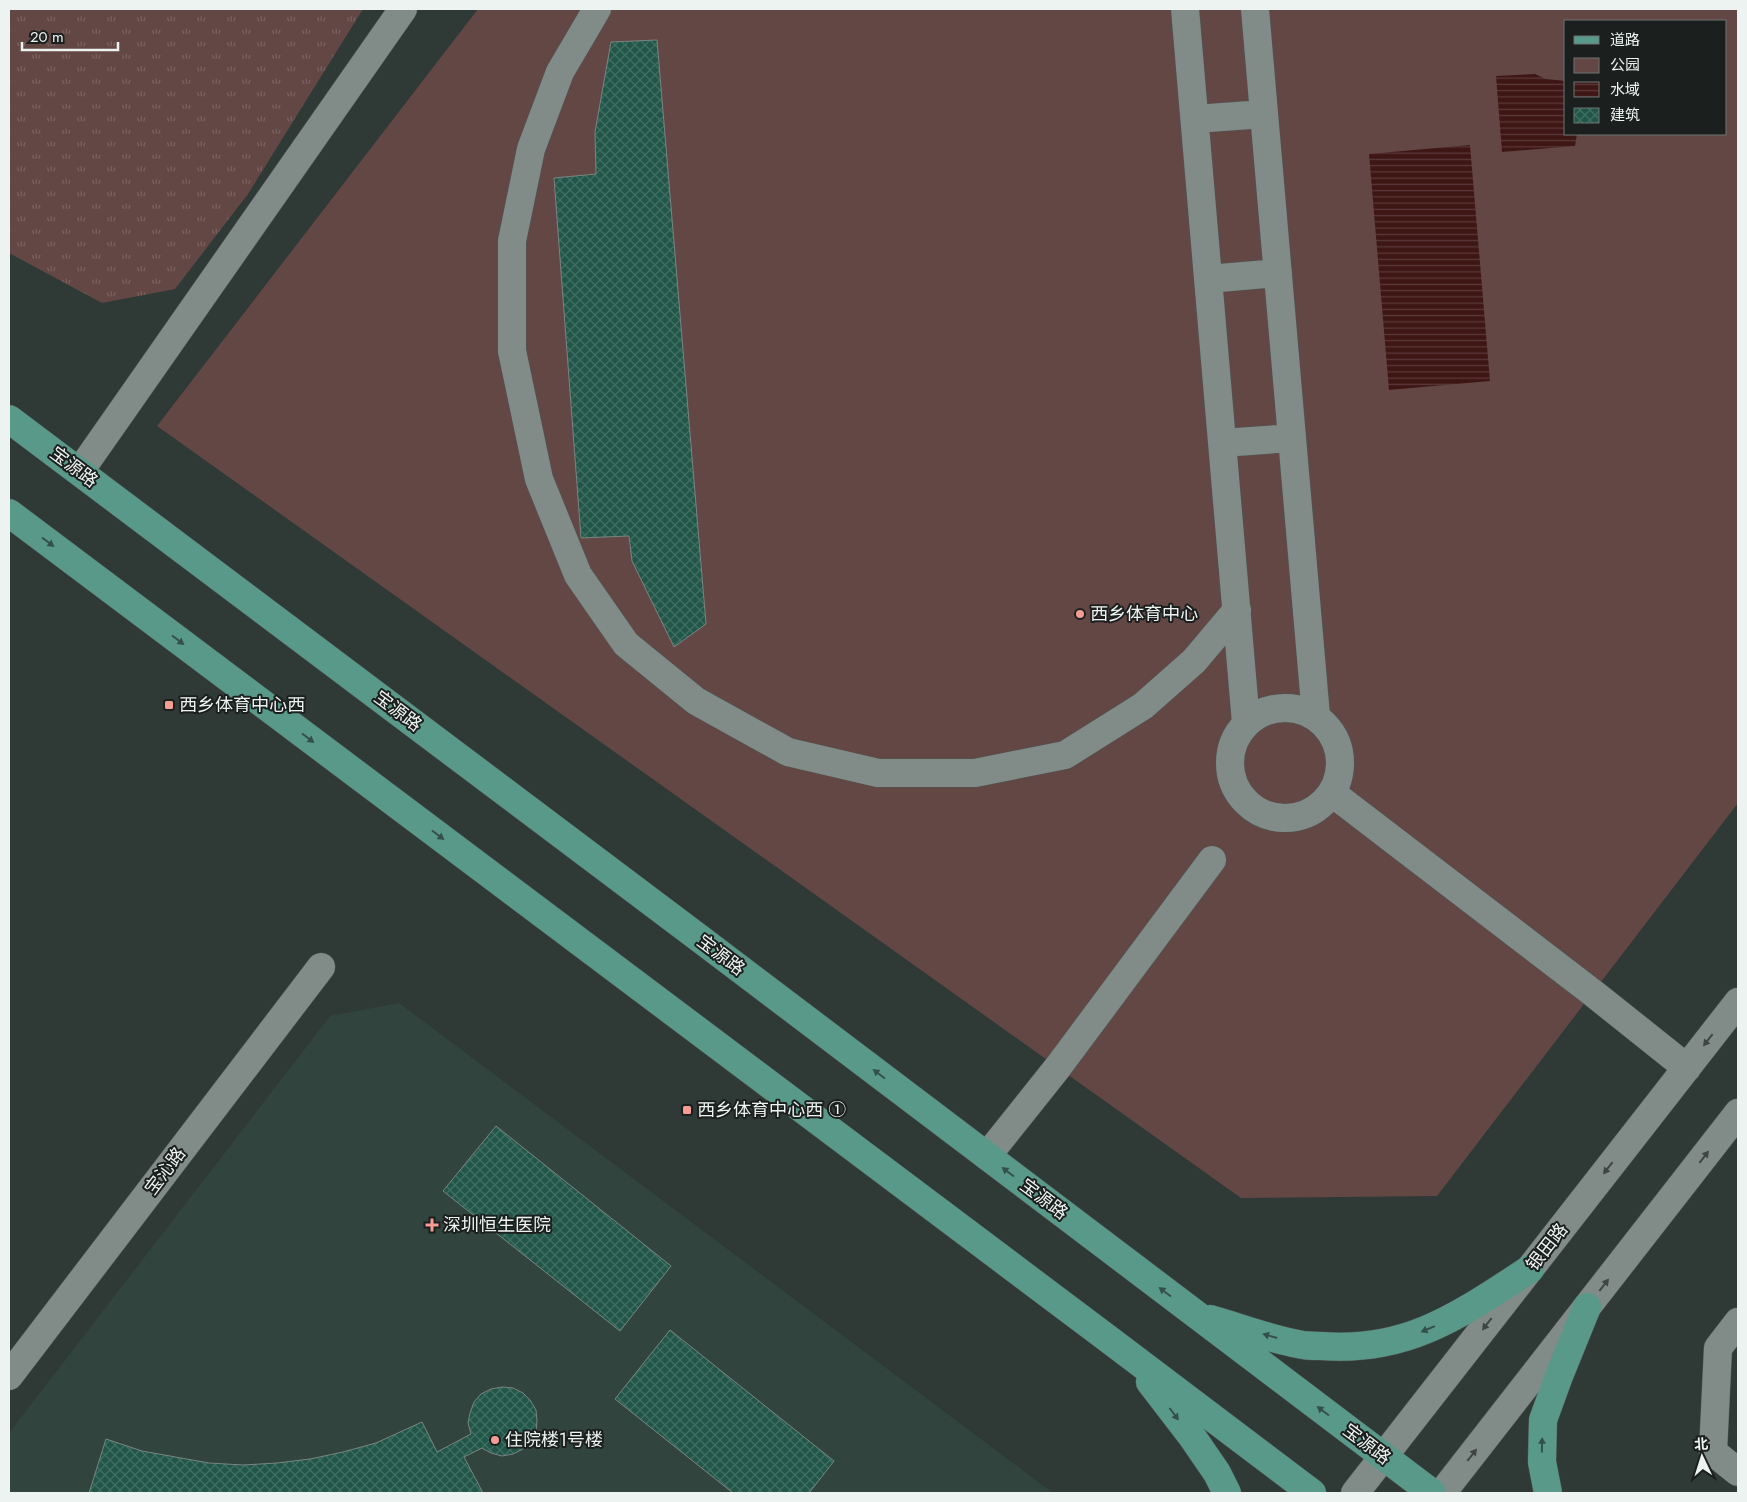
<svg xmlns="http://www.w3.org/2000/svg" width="1747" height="1502" font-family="Jost,'Noto Sans SC',sans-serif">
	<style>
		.built { fill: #32443e }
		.grass { fill: url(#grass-tufts) }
		.park { fill: #634745; fill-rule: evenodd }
		.water { fill: url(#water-rules) }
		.building { fill: url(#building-cross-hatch); stroke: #7a8581 }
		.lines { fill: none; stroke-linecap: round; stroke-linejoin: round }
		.minor-casing { stroke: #4f5755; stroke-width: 29 }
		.major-casing { stroke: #4f5755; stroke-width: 29 }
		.minor { stroke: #818c89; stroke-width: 28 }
		.major { stroke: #59998a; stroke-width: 28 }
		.oneway { fill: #345049 }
		.oneway2 { fill: #3f4543 }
		.poi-dot { fill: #f59c94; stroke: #1b1f1e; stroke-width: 2 }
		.labels { text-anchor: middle; stroke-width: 4; stroke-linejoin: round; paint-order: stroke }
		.street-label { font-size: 18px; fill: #edf3f1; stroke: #1b1f1e }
		.poi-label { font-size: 18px; fill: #edf3f1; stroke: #1b1f1e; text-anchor: start }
	</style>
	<defs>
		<pattern id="grass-tufts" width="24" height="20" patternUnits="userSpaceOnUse" patternTransform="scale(1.25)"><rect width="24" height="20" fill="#634745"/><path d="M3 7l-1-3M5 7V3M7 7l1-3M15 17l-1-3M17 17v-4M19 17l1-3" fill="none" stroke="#7a6260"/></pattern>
		<pattern id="water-rules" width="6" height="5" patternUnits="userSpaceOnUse" patternTransform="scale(1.25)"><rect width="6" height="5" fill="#3e1715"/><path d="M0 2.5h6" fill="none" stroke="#5a3938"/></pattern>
		<pattern id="building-cross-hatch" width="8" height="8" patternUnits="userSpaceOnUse" patternTransform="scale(1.25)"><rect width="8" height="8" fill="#215649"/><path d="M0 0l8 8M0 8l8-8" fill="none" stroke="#426f64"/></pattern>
	</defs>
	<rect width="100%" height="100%" fill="#2f3936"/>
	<path class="built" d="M399 1003 1053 1493H9V1433L330 1016Z"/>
	<path class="grass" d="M9 9H363L248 194 175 289 102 303 9 253Z"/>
	<path class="park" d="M478 9H1738V803L1437 1196 1241 1198 157 426ZM1566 21H1726V134H1566Z"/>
	<path class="water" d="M1535 74 1546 79 1566 81V134H1577L1575 146 1502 152 1496 76Z
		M1470 145 1490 381 1389 390 1369 154Z"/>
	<path class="building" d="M657 40 706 624 674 647 632 561 629 536 581 538 554 178 596 174 595 132 611 42Z
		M496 1126 671 1266 620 1331 443 1191Z
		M670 1330 834 1461 809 1493H733L615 1399Z
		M502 1387 513 1388 523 1393 530 1400 536 1410 537 1421 536 1432 531 1441 523 1449 513 1454 502 1456 491 1453 482 1448 464 1457 483 1493H89L106 1439 142 1451 209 1463 243 1465 277 1463 310 1459 343 1452 376 1443 422 1422 437 1452 471 1434 468 1423 470 1413 474 1402 481 1394 491 1389Z"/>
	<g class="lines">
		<g class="minor-casing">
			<path id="minor" d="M597 9 560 72 531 149 512 241V351L539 479 578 575 626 644 696 701 788 752 878 773H975L1065 755 1143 706 1194 661 1237 610
				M1185 9 1246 723
				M1255 9 1316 716
				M1195 119 1264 114
				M1208 279 1278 273
				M1222 443 1292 438
				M80 471 403 9
				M1230 763a55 55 0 1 1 110 0a55 55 0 1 1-110 0Z
				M1332 793 1593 993 1687 1068
				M987 1156 1058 1067 1212 860
				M1738 1322 1718 1348 1713 1452 1738 1472
				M9 1376 321 967
				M1355 1493 1738 1002
				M1442 1493 1738 1113"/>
		</g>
		<g class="major-casing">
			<path id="major" d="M9 419 699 938 1432 1493
				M9 513 1107 1338 1312 1493
				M1210 1319C1239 1327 1269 1339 1298 1344 1305 1346 1313 1346 1321 1346 1408 1353 1461 1314 1530 1269
				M1150 1382 1193 1438 1217 1473 1227 1493
				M1548 1493 1542 1462 1543 1420 1559 1376 1587 1307"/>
		</g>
		<use href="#minor" class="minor"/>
		<use href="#major" class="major"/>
	</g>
	<defs><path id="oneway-solid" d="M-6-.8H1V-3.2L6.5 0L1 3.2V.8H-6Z" transform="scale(1.25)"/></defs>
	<g class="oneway">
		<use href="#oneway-solid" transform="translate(48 542) rotate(37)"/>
		<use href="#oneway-solid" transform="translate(178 640) rotate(37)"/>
		<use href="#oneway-solid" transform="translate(308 738) rotate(37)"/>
		<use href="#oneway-solid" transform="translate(438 835) rotate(37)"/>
		<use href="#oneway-solid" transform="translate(879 1074) rotate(-143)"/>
		<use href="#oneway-solid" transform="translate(1008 1172) rotate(-143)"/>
		<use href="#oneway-solid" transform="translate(1165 1292) rotate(-143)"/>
		<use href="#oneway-solid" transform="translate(1428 1329) rotate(157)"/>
		<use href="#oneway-solid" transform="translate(1270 1336) rotate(-164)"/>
		<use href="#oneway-solid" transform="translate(1323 1411) rotate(-143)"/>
		<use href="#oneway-solid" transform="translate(1174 1414) rotate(53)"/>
		<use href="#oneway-solid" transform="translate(1542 1445) rotate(-89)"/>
	</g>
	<g class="oneway2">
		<use href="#oneway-solid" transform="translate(1708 1040) rotate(128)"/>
		<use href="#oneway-solid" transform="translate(1704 1157) rotate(-52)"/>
		<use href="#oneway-solid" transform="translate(1608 1168) rotate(128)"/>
		<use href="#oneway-solid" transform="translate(1604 1285) rotate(-52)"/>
		<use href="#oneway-solid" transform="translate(1487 1324) rotate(128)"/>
		<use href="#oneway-solid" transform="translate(1472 1455) rotate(-52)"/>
	</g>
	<g class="poi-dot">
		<circle cx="1080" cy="614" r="5"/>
		<rect x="164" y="700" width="10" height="10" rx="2.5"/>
		<rect x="682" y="1105" width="10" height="10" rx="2.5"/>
		<path d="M429.5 1217.5h5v5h5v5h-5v5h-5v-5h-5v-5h5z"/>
		<circle cx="495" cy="1440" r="5"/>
	</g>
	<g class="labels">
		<g class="street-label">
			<text transform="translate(74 467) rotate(37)" y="6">宝源路</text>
			<text transform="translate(398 711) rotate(37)" y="6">宝源路</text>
			<text transform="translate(721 955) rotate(37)" y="6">宝源路</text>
			<text transform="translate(165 1171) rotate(-53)" y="6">宝沁路</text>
			<text transform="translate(1044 1199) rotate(37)" y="6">宝源路</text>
			<text transform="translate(1547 1247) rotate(-52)" y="6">银田路</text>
			<text transform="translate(1367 1444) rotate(37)" y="6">宝源路</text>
		</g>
		<g class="poi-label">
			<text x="1090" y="620">西乡体育中心</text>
			<text x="179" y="711">西乡体育中心西</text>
			<text x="697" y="1116">西乡体育中心西 ①</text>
			<text x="443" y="1231">深圳恒生医院</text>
			<text x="505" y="1446">住院楼1号楼</text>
		</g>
	</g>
	<rect width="1747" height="1502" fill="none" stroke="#edf3f1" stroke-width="20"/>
	<rect x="1564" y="20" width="162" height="115" fill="#1b1f1e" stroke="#6f7472"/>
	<rect x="1574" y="36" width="25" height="8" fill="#59998a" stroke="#6f7472"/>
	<text x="1610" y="45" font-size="15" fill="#edf3f1">道路</text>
	<rect x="1574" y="58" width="25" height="15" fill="#634745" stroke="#6f7472"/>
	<text x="1610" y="70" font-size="15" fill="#edf3f1">公园</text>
	<rect x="1574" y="82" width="25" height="15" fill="url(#water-rules)" stroke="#6f7472"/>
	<text x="1610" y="95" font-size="15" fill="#edf3f1">水域</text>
	<rect x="1574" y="108" width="25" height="15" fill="url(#building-cross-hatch)" stroke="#6f7472"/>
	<text x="1610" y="120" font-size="15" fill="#edf3f1">建筑</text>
	<g transform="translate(1702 1457) rotate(356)" stroke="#1b1f1e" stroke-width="4" paint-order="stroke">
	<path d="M0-4L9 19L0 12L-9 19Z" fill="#edf3f1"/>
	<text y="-8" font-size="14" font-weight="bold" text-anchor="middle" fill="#edf3f1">北</text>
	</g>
	<path d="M22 42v8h96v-8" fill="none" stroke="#edf3f1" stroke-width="2.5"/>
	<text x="30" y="42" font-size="15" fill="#edf3f1" stroke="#1b1f1e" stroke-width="4" paint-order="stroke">20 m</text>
</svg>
